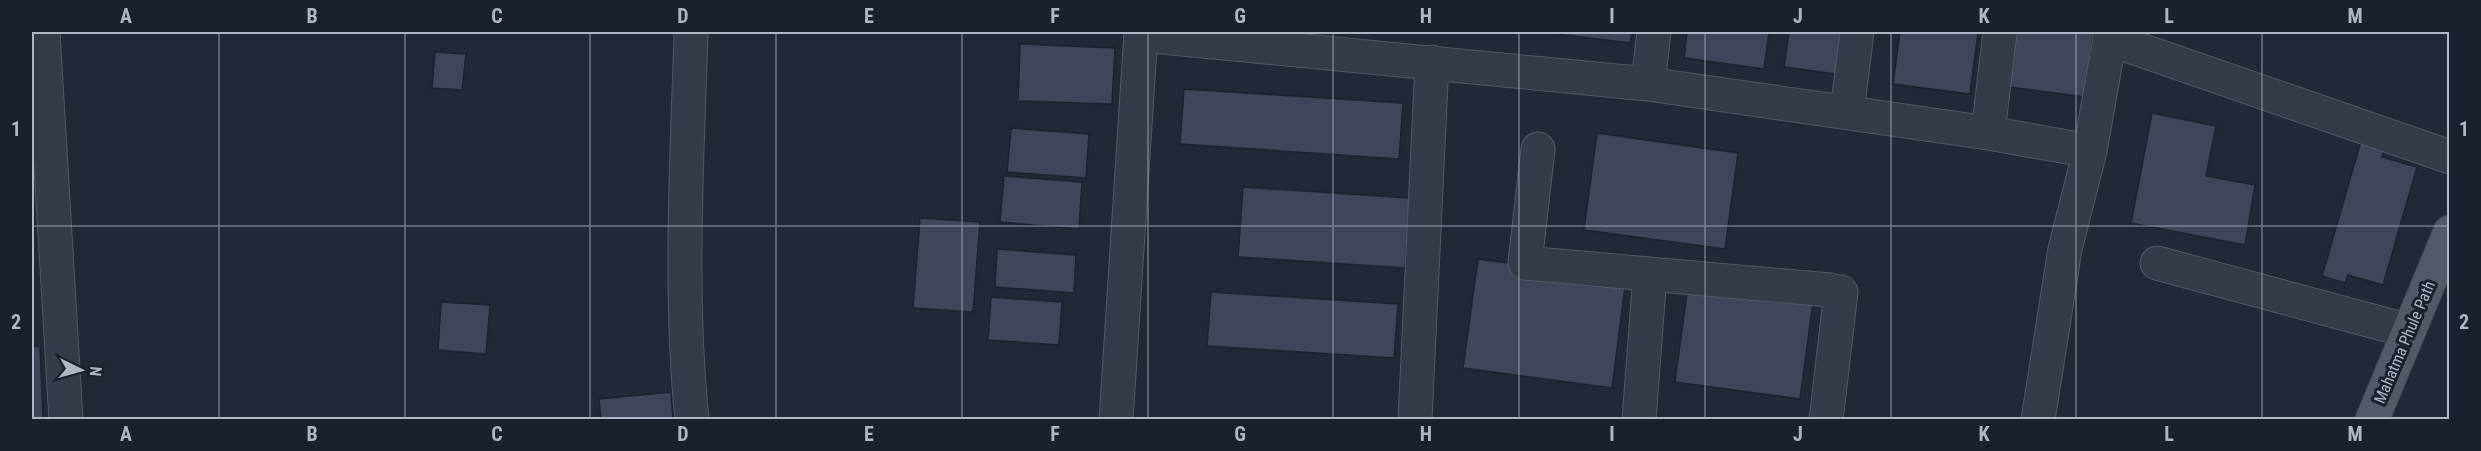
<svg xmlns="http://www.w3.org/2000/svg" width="2481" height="451" font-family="'Roboto Condensed',sans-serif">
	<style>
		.building { fill: #3d4759; stroke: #1c2230; stroke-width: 1.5 }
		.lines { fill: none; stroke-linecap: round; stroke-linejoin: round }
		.minor-casing { stroke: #525967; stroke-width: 35 }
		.major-casing { stroke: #3e4453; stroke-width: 35 }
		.minor { stroke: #343b49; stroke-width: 33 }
		.major { stroke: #525a6a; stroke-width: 33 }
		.grid { fill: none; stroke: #afb6c6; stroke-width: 1.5; stroke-opacity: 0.55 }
		.labels { text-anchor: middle; stroke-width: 6; stroke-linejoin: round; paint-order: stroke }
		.street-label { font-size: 16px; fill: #afb6c6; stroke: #1a202e }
		.neatline { fill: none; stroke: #afb6c6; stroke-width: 2 }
		.grid-label { font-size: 20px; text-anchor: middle; font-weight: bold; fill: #afb6c6 }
	</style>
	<rect width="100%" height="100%" fill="#212939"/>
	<path class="building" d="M1541 32H1632L1630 43Z
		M1687 32H1769L1764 69 1684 58Z
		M1789 32H1841L1836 74 1784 67Z
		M1900 32H1978L1970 94 1893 84Z
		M2009 32H2093L2085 97 2002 86Z
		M1020 44 1115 48 1112 104 1018 101Z
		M435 52 466 54 462 90 432 88Z
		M1184 89 1403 103 1399 159 1180 144Z
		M2152 113 2216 126 2206 176 2255 185 2245 245 2131 223Z
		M1011 128 1089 134 1086 178 1007 172Z
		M1597 133 1738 153 1725 249 1584 230Z
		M2361 141 2385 149 2382 157 2417 167 2383 285 2348 275 2345 283 2322 276Z
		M1004 176 1082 182 1079 229 1000 222Z
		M1243 187 1410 198 1405 268 1238 257Z
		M920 218 980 222 973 312 913 308Z
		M997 249 1076 255 1074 293 995 287Z
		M1478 259 1626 279 1612 388 1463 368Z
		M1688 285 1813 302 1800 399 1675 382Z
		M1211 292 1398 304 1394 358 1207 346Z
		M991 297 1062 302 1059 345 988 340Z
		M441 302 490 305 486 354 438 350Z
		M40 346 43 420H32V347Z
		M671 392 673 420H601L599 399Z"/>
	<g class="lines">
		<g class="minor-casing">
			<path id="minor" d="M43 32 66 420
				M691 34C687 161 679 292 692 420
				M1141 35 1648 84 1988 133 2090 151
				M2109 39 2450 157
				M1648 84 1654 32
				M1847 112 1857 32
				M1988 133 2000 32
				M1538 149 1525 263 1830 290
				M2157 263 2409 331
				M1116 420 1141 32
				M1415 420 1432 62
				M1639 420 1650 274
				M1826 420 1841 292
				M2038 420 2065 249 2090 151 2111 32"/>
		</g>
		<g class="major-casing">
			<path id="major" d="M2372 420 2450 232"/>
		</g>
		<use href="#minor" class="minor"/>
		<use href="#major" class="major"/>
	</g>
	<path class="grid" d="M219 32V420M405 32V420M590 32V420M776 32V420M962 32V420M1148 32V420M1333 32V420M1519 32V420M1705 32V420M1891 32V420M2076 32V420M2262 32V420M32 226H2450"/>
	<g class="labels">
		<g class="street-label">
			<text transform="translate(2404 342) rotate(-67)" y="6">Mahatma Phule Path</text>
		</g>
	</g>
	<rect width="2481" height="451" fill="none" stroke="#1a202e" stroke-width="66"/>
	<g transform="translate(81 370) rotate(95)" stroke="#1a202e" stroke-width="4.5" paint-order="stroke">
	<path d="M0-4.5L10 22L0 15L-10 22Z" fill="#afb6c6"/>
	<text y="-9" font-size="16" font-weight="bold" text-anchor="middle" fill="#afb6c6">N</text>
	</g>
	<rect x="33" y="33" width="2415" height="385" class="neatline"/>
	<g class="grid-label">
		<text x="126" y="23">A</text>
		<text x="312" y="23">B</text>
		<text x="497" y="23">C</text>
		<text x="683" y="23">D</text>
		<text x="869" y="23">E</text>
		<text x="1055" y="23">F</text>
		<text x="1240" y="23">G</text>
		<text x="1426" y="23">H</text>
		<text x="1612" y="23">I</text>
		<text x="1798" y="23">J</text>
		<text x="1984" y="23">K</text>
		<text x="2169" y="23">L</text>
		<text x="2355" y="23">M</text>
		<text x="16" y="136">1</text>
		<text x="2464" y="136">1</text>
		<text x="16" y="329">2</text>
		<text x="2464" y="329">2</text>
		<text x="126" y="441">A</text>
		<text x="312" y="441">B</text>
		<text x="497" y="441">C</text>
		<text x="683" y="441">D</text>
		<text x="869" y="441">E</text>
		<text x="1055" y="441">F</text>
		<text x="1240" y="441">G</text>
		<text x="1426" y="441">H</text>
		<text x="1612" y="441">I</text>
		<text x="1798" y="441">J</text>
		<text x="1984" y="441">K</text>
		<text x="2169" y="441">L</text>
		<text x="2355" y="441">M</text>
	</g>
</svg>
